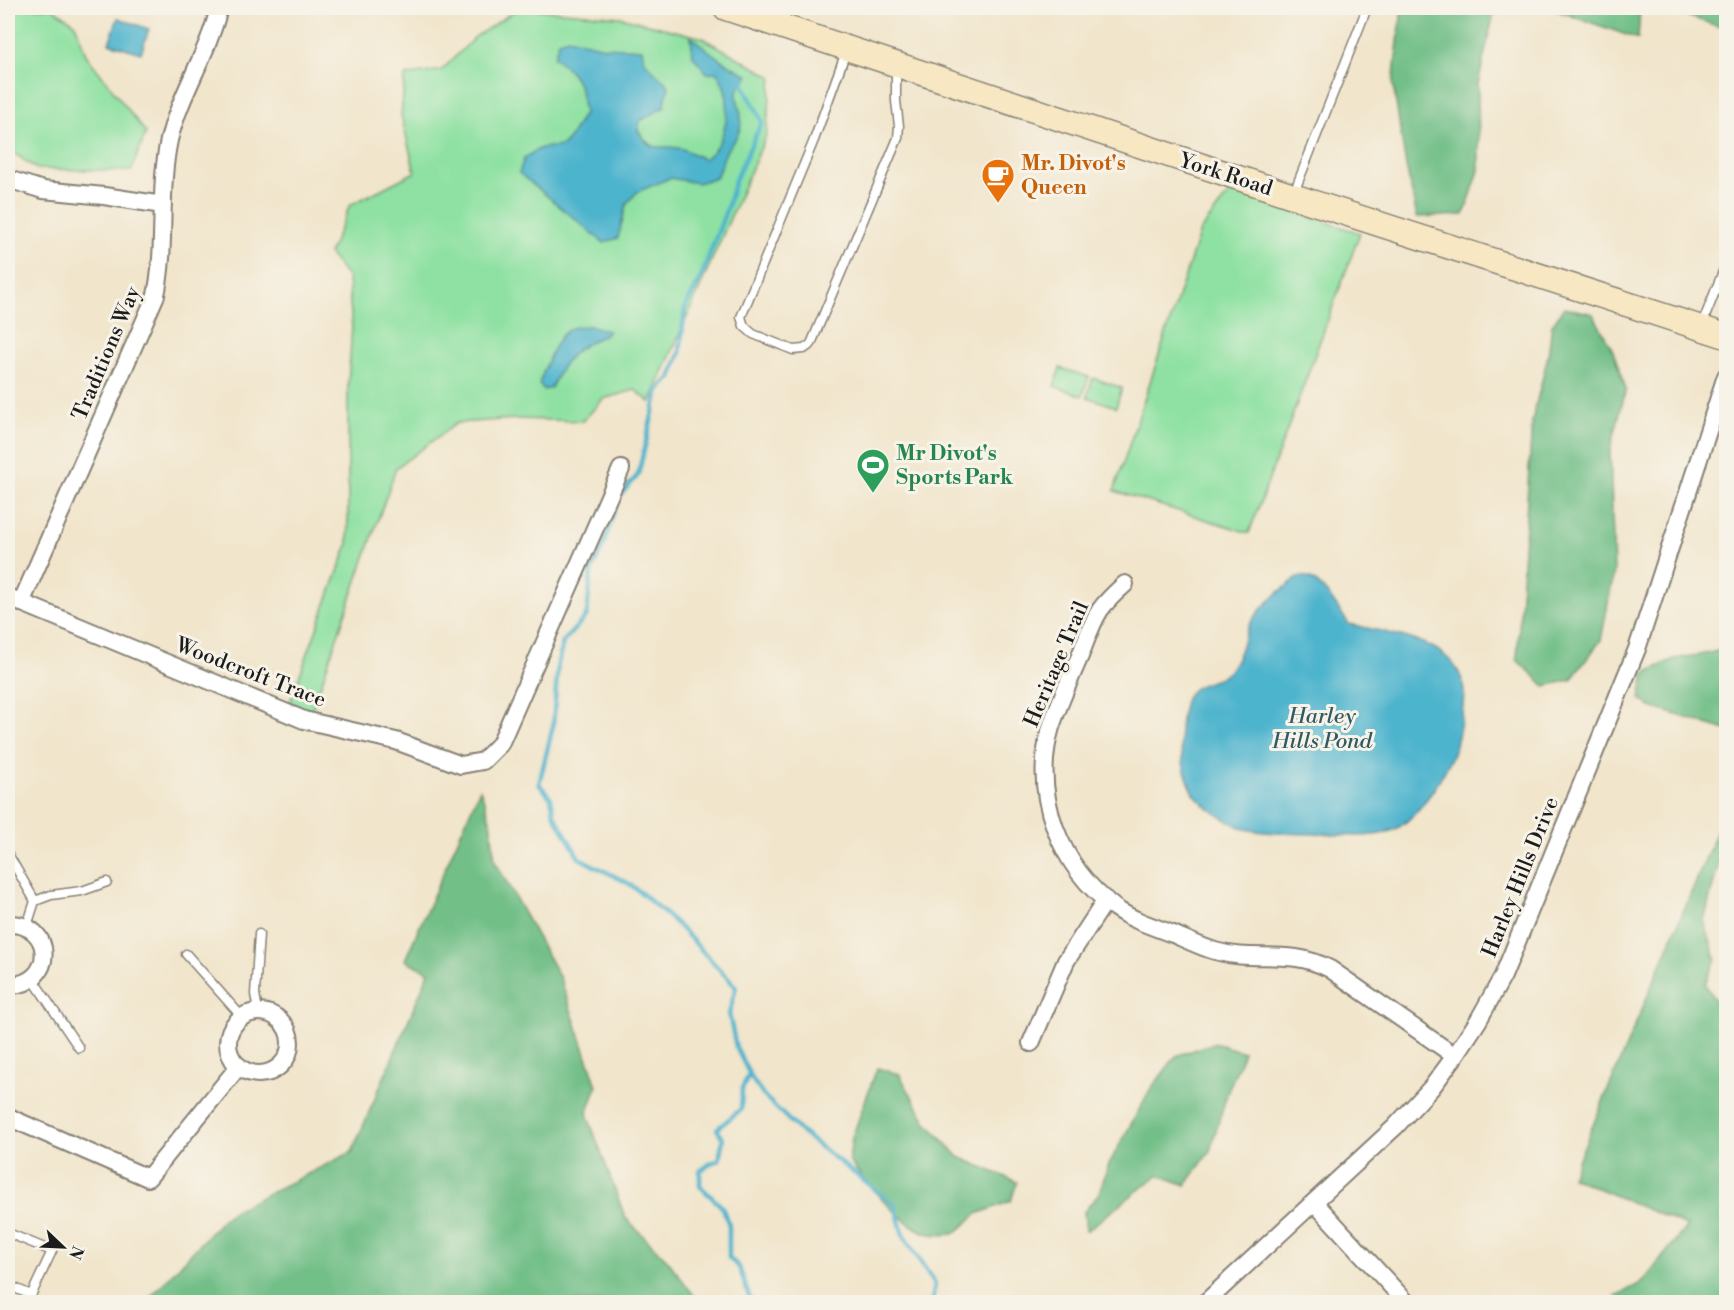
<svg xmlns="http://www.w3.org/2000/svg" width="1734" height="1310" font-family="'Libre Bodoni',serif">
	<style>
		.green { fill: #8ee1a2; stroke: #557e5f; stroke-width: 1.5 }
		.forest { fill: #72bf88; stroke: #476e52; stroke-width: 1.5 }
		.water { fill: #4eb4cd; stroke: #356874; stroke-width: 1.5 }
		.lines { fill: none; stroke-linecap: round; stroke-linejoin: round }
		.stream { stroke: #4eb4cd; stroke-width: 4.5 }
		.lane-casing { stroke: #868074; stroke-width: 11 }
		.street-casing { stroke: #868074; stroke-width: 20 }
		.secondary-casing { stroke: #868074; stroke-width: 27 }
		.lane { stroke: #fff; stroke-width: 8 }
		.street { stroke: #fff; stroke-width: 16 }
		.secondary { stroke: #f7e8c3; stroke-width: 24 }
		.labels { text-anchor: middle; stroke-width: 6; stroke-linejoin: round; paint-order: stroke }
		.food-label { font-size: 21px; font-weight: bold; fill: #c56008; stroke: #f7f3e8; text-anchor: start }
		.street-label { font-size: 21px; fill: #1c1c1c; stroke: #f7f3e8 }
		.leisure-label { font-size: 21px; font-weight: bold; fill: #27864d; stroke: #f7f3e8; text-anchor: start }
		.water-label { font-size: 22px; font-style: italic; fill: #305963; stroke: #f7f3e8 }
	</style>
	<rect width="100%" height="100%" fill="#f7f3e8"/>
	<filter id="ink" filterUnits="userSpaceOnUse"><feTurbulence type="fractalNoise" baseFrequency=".0167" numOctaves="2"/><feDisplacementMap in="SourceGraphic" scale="12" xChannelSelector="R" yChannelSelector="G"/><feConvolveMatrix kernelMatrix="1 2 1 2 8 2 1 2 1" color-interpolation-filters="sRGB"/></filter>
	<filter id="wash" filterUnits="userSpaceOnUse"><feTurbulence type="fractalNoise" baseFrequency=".008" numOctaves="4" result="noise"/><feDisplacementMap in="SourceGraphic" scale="24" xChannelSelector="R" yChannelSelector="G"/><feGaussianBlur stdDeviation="1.35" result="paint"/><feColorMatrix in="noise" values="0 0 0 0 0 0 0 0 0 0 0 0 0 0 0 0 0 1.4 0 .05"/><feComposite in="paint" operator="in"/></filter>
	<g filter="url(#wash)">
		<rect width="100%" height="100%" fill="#f1e5cb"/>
		<path class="green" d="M8 8H52L75 23 86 55 146 133 131 171 37 169 8 149Z
			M519 8 620 17 703 38 772 77 766 136 650 402 635 390 603 399 583 421 516 419 457 423 396 468 311 713 290 702 348 544V384L352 327 348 278 329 254 350 205 415 172 401 115 405 76 442 70 475 37Z
			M1231 191 1360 233 1249 533 1114 491 1200 231Z
			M1060 368 1089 377 1082 396 1054 386Z
			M1093 378 1122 388 1116 407 1087 397Z"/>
		<path class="forest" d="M1402 8H1495L1478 84 1479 171 1464 215 1417 217 1406 166 1393 84Z
			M1549 8H1640L1638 39Z
			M1664 8H1726V29Z
			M1564 307 1593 314 1613 351 1626 389 1610 451 1614 572 1601 640 1571 680 1545 686 1517 660 1532 421 1548 356 1552 325Z
			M1726 648V730L1651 707 1640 699 1645 673 1674 659 1710 653Z
			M480 789 490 819 495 861 560 978 597 1086 587 1114 625 1217 668 1261 699 1302H146L224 1218 235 1210 352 1152 429 972 405 960Z
			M1726 810V835L1704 921 1716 959 1705 984 1726 1017V1302H1618L1616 1296 1643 1282 1687 1226 1571 1177Z
			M1214 1043 1244 1052 1227 1094 1210 1151 1186 1185 1158 1175 1086 1231 1084 1212 1099 1193 1109 1164 1150 1090 1176 1056Z
			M877 1068 899 1074 927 1123 959 1157 1017 1182 1011 1201 977 1214 954 1234C947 1234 938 1236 931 1234 905 1230 865 1181 849 1161L852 1138Z"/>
		<path class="water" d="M118 18 149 29 141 53 109 43Z
			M691 37 721 60 749 76C726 98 743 99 741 123 740 137 731 142 726 152 722 161 720 170 716 178L697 183 670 178 637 192 626 205 618 238 604 243 519 173 524 159 532 153 541 148 562 146 569 139 584 113 579 85 571 72 554 57 559 41 568 38 604 47 642 49 644 61 669 86 664 107 640 121 638 130C654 155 654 144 678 148 687 149 695 156 704 159 729 143 735 94 716 72L707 73 693 56Z
			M591 326 609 331C601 338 593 340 583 346 567 355 559 372 551 388L544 390 539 384C545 369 555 334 572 328 577 326 585 326 591 326Z
			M1301 576C1321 577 1337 608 1349 624 1371 629 1427 639 1443 654 1449 659 1457 667 1460 675 1465 685 1464 696 1463 706 1461 721 1459 737 1454 751 1445 775 1421 813 1399 827 1378 840 1346 835 1323 834 1299 833 1274 835 1250 830 1233 826 1204 808 1194 793 1184 776 1180 752 1180 732 1180 722 1183 705 1187 696 1196 681 1217 684 1229 671 1239 660 1242 644 1247 630 1254 611 1284 587 1301 576Z"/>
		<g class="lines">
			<path class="stream" d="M743 82C747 97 757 108 762 122L735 180 727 208 701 277 685 307 680 353 671 377 658 391 638 475 618 498 603 546 591 571 587 615 563 642 558 663 553 726 539 784 551 798 554 814 579 858 628 883 640 892 679 926 736 987 729 1014 736 1047 752 1079 763 1095 800 1131 895 1205 903 1235 935 1284 932 1302
				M749 1074 742 1089 741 1109 717 1129 723 1139 719 1160 711 1163 700 1171V1186L722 1207 729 1225V1258L739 1267 751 1302"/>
		</g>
	</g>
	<g filter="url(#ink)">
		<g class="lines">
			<g class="lane-casing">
				<path id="lane" d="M847 49 814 140 741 317 744 326 753 334 793 350 804 349 811 344 898 138 899 126 896 101V67
					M1293 195 1367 8
					M1701 327 1726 264
					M8 854 35 901 27 926
					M35 901 51 895 82 891 107 882
					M186 954 242 1017
					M32 978 79 1048
					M258 1011 255 994 259 934
					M8 1233 52 1251 28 1302
					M8 1285 31 1295"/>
			</g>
			<g class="street-casing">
				<path id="street" d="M777 24 783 8
					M8 179 43 190 104 196 163 205
					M1125 584C1116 592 1107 600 1100 610 1091 624 1086 641 1080 656 1070 679 1059 703 1051 727 1031 795 1060 867 1115 908 1132 920 1154 927 1173 934 1187 940 1201 947 1215 951 1256 963 1288 947 1330 969L1455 1056
					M8 597 304 720 396 741 461 765 483 761 500 744 621 469
					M21 603 156 295C167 244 158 191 169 140 180 94 208 54 219 8
					M8 924C56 922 55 987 8 985
					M228 1043a31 31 0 1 1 62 0a31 31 0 1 1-62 0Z
					M1031 1043 1066 961 1106 900
					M8 1117 148 1178 239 1066
					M1314 1202 1406 1302
					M1206 1302 1395 1127 1432 1087 1455 1056 1478 1021 1503 976 1637 649 1726 376"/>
			</g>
			<g class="secondary-casing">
				<path id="secondary" d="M726 8 1311 202 1726 336"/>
			</g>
			<use href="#lane" class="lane"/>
			<use href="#street" class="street"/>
			<use href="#secondary" class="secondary"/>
		</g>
	</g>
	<defs>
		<g id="cafe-pin" transform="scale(1.725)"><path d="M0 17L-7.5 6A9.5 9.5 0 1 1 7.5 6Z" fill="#e8710a" stroke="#f7f3e8"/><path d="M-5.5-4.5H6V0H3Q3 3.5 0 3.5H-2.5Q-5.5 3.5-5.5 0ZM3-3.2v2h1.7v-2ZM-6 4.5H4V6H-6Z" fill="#fff"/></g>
		<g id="stadium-pin" transform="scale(1.725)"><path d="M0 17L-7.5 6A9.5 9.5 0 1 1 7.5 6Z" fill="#2e9e5b" stroke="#f7f3e8"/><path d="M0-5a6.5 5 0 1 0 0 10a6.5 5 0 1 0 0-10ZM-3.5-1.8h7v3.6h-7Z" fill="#fff"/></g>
	</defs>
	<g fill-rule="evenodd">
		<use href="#cafe-pin" x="998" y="175"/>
		<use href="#stadium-pin" x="873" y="465"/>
	</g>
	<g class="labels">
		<g class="food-label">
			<text x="1021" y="170">Mr. Divot's<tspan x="1021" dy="24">Queen</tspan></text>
		</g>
		<g class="street-label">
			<text transform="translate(1226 174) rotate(18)" y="7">York Road</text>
			<text transform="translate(106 353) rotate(-67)" y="7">Traditions Way</text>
			<text transform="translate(1056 664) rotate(-67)" y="7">Heritage Trail</text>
			<text transform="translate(251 672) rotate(21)" y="7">Woodcroft Trace</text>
			<text transform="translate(1520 877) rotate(-68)" y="7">Harley Hills Drive</text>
		</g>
		<g class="leisure-label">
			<text x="896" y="460">Mr Divot's<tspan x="896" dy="24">Sports Park</tspan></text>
		</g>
		<g class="water-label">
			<text x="1322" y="723">Harley<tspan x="1322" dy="25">Hills Pond</tspan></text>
		</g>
	</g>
	<rect width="1734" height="1310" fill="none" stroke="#f7f3e8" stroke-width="30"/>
	<g transform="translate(63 1247) rotate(113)" stroke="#f7f3e8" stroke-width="4.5" paint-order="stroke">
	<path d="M0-4.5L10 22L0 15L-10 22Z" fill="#1c1c1c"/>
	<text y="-9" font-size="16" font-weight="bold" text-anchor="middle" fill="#1c1c1c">N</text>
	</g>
</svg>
